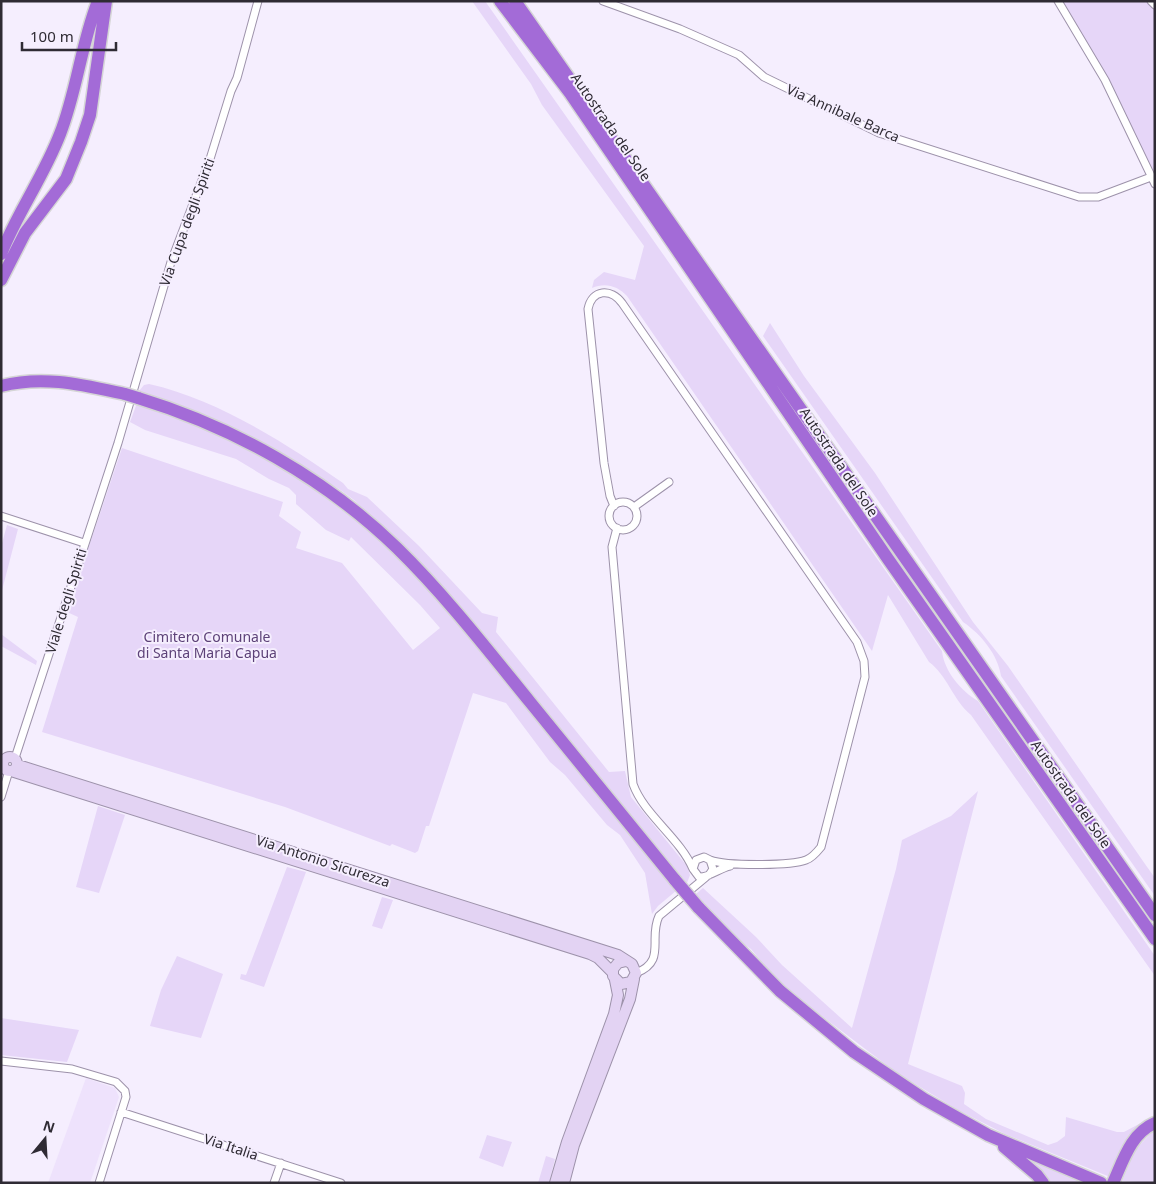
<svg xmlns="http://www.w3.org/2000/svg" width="1156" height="1184" font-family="'Noto Sans',sans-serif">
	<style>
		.built { fill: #eee2fc }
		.green { fill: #e6d6f8 }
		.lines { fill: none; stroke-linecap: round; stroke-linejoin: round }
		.street-casing { stroke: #9d92aa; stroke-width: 9 }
		.secondary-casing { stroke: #9d92aa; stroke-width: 12 }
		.highway-casing { stroke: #d5d5d6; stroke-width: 15 }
		.street { stroke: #fff; stroke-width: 7 }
		.secondary { stroke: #e3d3f3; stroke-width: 10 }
		.highway { stroke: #a36bd7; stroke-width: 12 }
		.highway-bridge-casing { stroke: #d5d5d6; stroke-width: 15; stroke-linecap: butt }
		.highway-bridge { stroke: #a36bd7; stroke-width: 12 }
		.labels { text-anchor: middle; stroke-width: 4; stroke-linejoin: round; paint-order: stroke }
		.street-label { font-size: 14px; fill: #2f2b34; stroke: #f5eefe }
		.park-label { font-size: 14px; fill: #5d4278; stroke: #f5eefe }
	</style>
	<rect width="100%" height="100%" fill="#f5eefe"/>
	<path class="built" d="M86 1078 115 1088 119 1097 90 1183H48Z"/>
	<path class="green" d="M472 1H485L942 651C944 671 961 691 978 701L1155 956V976L971 715C953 700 947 675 929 662L888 595 872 651 627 296C618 286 605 282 592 288L594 280 604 272 635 280 644 246 542 105 531 84Z
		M1062 1H1155V175L1092 51Z
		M770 323 804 376 875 473 973 622 1008 666 1145 864 1155 878V896L1001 676C998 655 981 634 963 622L763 336Z
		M149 384C217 399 287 444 343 483L348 489 367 497 419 546 482 613 498 617 496 632 609 772 625 771 631 797 687 866 690 875 687 883 491 645 354 500 339 489 225 424 139 391 144 385Z
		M137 403 209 429 289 471 370 531 425 583 677 890 658 906 652 914 645 873 620 835 607 825 565 775 550 762 506 703 473 693 429 826H426L418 851 415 853 392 844 390 846 285 807 42 732 78 617 67 612 122 448 283 502 279 516 301 532 296 548 342 563 413 650 440 628 420 605 351 537 349 541 326 530 296 504V495L289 488 269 479 236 459 145 430 130 422Z
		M7 525 18 529 1 594V547Z
		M1 634 37 661 36 665 1 646Z
		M978 791 908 1064 962 1086 965 1093 964 1104 986 1119 1048 1145 1057 1142 1065 1136 1066 1117 1117 1132H1124L1152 1117 1135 1130 1110 1177 1005 1134 958 1110 897 1073 798 998 770 972 751 949 735 938 696 894 703 888 756 937 782 965 852 1028 896 869 902 840 951 816Z
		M98 806 125 815 99 893 76 887Z
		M287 867 306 872 264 987 240 979 241 974 246 975Z
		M382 897 393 900 382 929 372 926Z
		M177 956 223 974 201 1038 150 1026 161 990Z
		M1 1018 79 1030 67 1062 1 1055Z
		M1155 1129V1183L1122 1181 1135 1150Z
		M487 1135 512 1142 503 1167 479 1158Z
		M546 1156 555 1159 549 1183H538Z
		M1034 1160 1090 1183H1049L1032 1162Z"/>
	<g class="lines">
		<g class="street-casing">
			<path id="street" d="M603 1 680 29 739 55 764 77 879 133 1079 197H1098L1151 177
				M1058 1 1105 80 1155 184
				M1151 1 1155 5
				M609 516a14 14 0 1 1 28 0a14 14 0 1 1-28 0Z
				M614 506 610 496 604 463 588 309C592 289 611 288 622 303L857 642 864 661 865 677 821 847C817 852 812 858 806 860 790 866 725 866 710 860
				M634 507 669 482
				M1 516 84 543
				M617 528 612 547 633 784C644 815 680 838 693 869
				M15 758 118 443 171 262 210 159 231 91 237 78 258 1
				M1 797 9 771
				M709 875 713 869 710 860 704 857 696 860 693 869 699 877C708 878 720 868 730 866
				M636 973C667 961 648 939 659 916L706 877
				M1 1061 72 1069 116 1082 125 1091 126 1097 99 1183
				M121 1112 341 1183
				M274 1183 281 1163"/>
		</g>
		<g class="secondary-casing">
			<path id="secondary" d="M3 764a7 7 0 1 1 14 0a7 7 0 1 1-14 0Z
				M18 765 618 955 632 964 636 973 631 982 621 984 613 976V969L618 963 626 961
				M11 771 590 954 598 958 612 972
				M555 1183 567 1142 614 1014 618 995 615 980
				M564 1183 574 1145 630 999 634 979"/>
		</g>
		<g class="highway-casing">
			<path id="highway" d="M500 1 570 93 888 559 1155 939
				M515 1 1155 915
				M1 254C17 213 44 176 60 134 77 91 81 44 98 1
				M1 280 25 233 66 179 81 142 90 115 106 1
				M1 386C44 375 83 385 125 394
				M138 398C233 427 325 478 397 548 445 595 487 649 530 702 578 761 627 821 675 880
				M698 907 780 991 854 1052 924 1099 988 1135 1101 1183
				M1004 1147 1037 1175 1043 1183
				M1113 1183C1123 1161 1131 1133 1155 1123"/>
		</g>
		<use href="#street" class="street"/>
		<use href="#secondary" class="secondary"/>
		<use href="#highway" class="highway"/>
		<g class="highway-bridge-casing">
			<path id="highway-bridge" d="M125 394 138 398
				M675 880 698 907"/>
		</g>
		<use href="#highway-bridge" class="highway-bridge"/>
	</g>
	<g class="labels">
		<g class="street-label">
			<text transform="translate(843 113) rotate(24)" y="5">Via Annibale Barca</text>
			<text transform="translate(611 127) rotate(55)" y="5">Autostrada del Sole</text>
			<text transform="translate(187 222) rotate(-70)" y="5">Via Cupa degli Spiriti</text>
			<text transform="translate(839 462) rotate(56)" y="5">Autostrada del Sole</text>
			<text transform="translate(66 601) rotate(-73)" y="5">Viale degli Spiriti</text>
			<text transform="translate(1071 794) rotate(55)" y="5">Autostrada del Sole</text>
			<text transform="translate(323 861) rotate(18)" y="5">Via Antonio Sicurezza</text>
			<text transform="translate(231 1147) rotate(18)" y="5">Via Italia</text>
		</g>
		<g class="park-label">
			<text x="207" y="642">Cimitero Comunale<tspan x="207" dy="16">di Santa Maria Capua</tspan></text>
		</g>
	</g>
	<rect width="1156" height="1184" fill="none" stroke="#2f2b34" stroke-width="5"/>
	<g transform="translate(45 1139) rotate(18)" stroke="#f5eefe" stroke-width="4" paint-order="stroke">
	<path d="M0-4L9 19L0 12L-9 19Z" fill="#2f2b34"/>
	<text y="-8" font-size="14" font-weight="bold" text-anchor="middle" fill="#2f2b34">N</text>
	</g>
	<path d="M22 42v8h94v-8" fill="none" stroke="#2f2b34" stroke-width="2.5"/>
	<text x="30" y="42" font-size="15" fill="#2f2b34" stroke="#f5eefe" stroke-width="4" paint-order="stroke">100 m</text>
</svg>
